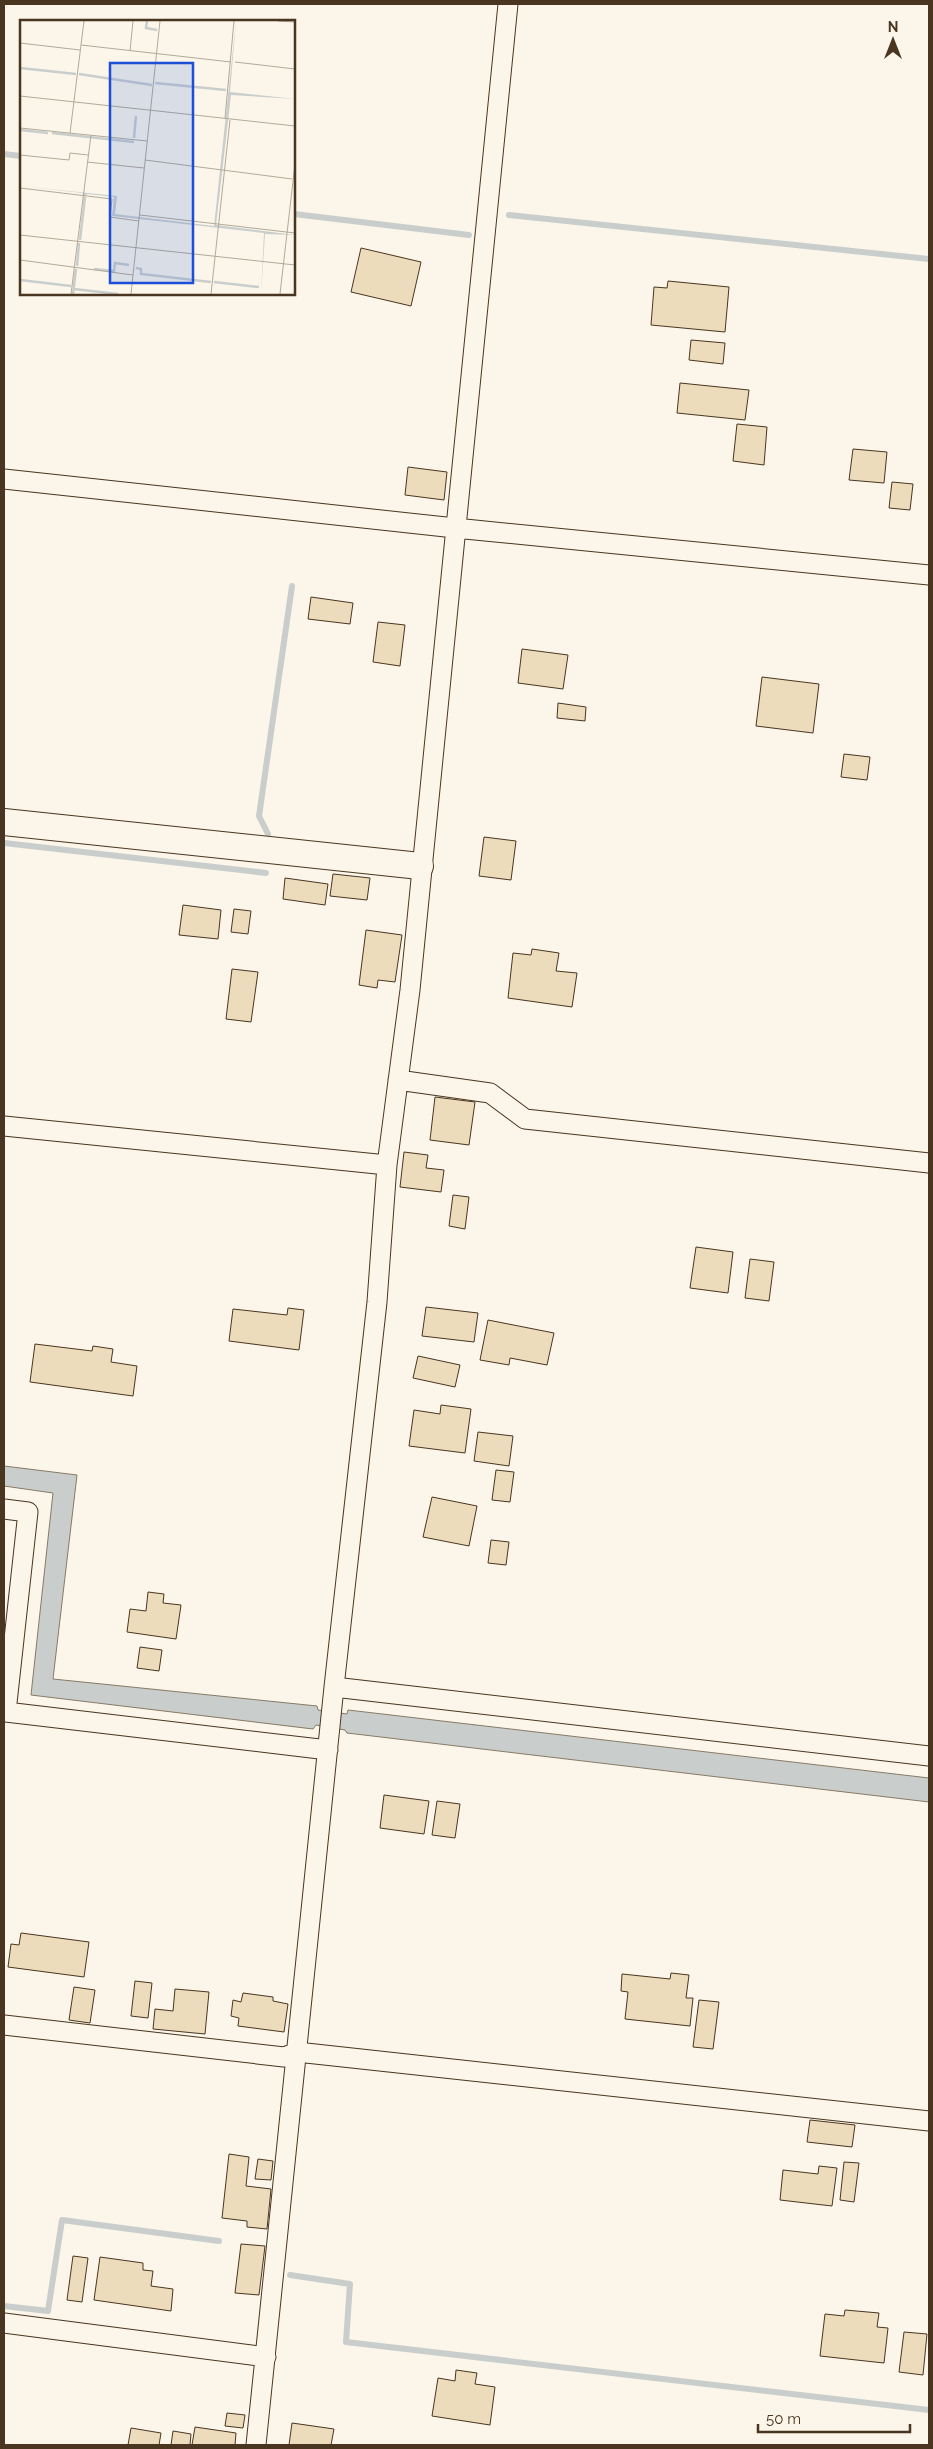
<svg xmlns="http://www.w3.org/2000/svg" width="933" height="2449" font-family="Raleway,sans-serif">
	<style>
		.water { fill: #c9cecd; stroke: #887966 }
		.lines { fill: none; stroke-linecap: round; stroke-linejoin: round }
		.stream { stroke: #c9cecd; stroke-width: 6 }
		.building { fill: #ecdcbc; stroke: #4a3520 }
		.street-casing { stroke: #4a3520; stroke-width: 21 }
		.secondary-casing { stroke: #4a3520; stroke-width: 28 }
		.street { stroke: #fbf6e9; stroke-width: 19 }
		.secondary { stroke: #fbf6e9; stroke-width: 26 }
		.inset-river { fill: none; stroke: #c9cecd; stroke-width: 2.5 }
		.inset-road { fill: none; stroke: #b4a999; stroke-width: 1 }
		.view { fill: #1d4ed8; fill-opacity: 0.15; stroke: #1d4ed8; stroke-width: 2.5 }
		.inset-edge { fill: none; stroke: #4a3520; stroke-width: 2.5 }
	</style>
	<rect width="100%" height="100%" fill="#fbf6e9"/>
	<path class="water" d="M4 1466 77 1475 53 1679 317 1706 318 1710 347 1714 348 1710 929 1778V1802L347 1733 345 1730 316 1725 313 1729 31 1695 53 1493 4 1486Z"/>
	<g class="lines">
		<path class="stream" d="M4 154 21 156
			M294 214 469 235
			M509 215 929 259
			M268 834 259 816 292 586
			M4 843 266 873
			M290 2275 350 2284 346 2342 929 2410
			M4 2306 48 2311 62 2220 219 2241"/>
	</g>
	<path class="building" d="M361 248 421 262 411 306 351 292Z
		M668 281 729 287 725 332 651 325 654 287 667 288Z
		M691 340 725 343 723 364 689 360Z
		M680 383 749 390 745 420 677 413Z
		M737 424 767 427 764 465 733 461Z
		M853 449 887 452 884 483 849 480Z
		M408 467 447 472 444 500 405 495Z
		M892 482 913 484 910 510 889 508Z
		M311 597 353 603 350 624 308 619Z
		M378 622 405 625 400 666 373 662Z
		M522 649 568 655 563 689 518 683Z
		M762 677 819 684 813 733 756 726Z
		M558 703 586 707 585 721 557 718Z
		M844 754 870 757 867 780 841 777Z
		M484 837 516 841 511 880 479 876Z
		M333 874 370 878 367 900 330 896Z
		M285 878 328 884 325 905 283 899Z
		M183 905 221 910 218 939 179 935Z
		M234 909 251 911 248 934 231 932Z
		M366 930 402 935 395 982 378 980 377 988 359 985Z
		M532 949 559 953 556 971 577 973 572 1007 508 998 513 953 531 955Z
		M232 969 258 972 251 1022 226 1019Z
		M435 1097 475 1102 469 1145 430 1140Z
		M404 1152 428 1155 426 1168 444 1170 441 1192 400 1187Z
		M453 1195 469 1197 465 1229 449 1226Z
		M696 1247 733 1252 728 1293 690 1288Z
		M750 1259 774 1262 769 1301 745 1298Z
		M426 1307 478 1313 474 1342 422 1336Z
		M288 1308 304 1310 299 1350 229 1341 233 1309 287 1315Z
		M488 1320 554 1333 547 1365 510 1358 509 1365 480 1360Z
		M35 1344 92 1351 93 1346 113 1349 111 1362 137 1366 133 1396 30 1382Z
		M418 1356 460 1365 455 1387 413 1378Z
		M441 1405 471 1409 465 1453 409 1446 414 1410 440 1414Z
		M478 1432 513 1436 509 1466 474 1461Z
		M496 1470 514 1472 510 1502 492 1500Z
		M432 1497 477 1506 469 1546 423 1537Z
		M491 1540 509 1542 506 1565 488 1563Z
		M148 1592 164 1594 163 1603 181 1605 176 1639 127 1632 130 1609 146 1611Z
		M140 1647 162 1650 159 1671 137 1668Z
		M384 1795 429 1801 424 1834 380 1828Z
		M437 1801 460 1804 455 1838 432 1835Z
		M21 1933 89 1942 84 1977 8 1967 11 1944 19 1945Z
		M671 1973 689 1975 686 1998H693L690 2026 625 2019 628 1992 621 1991 622 1974 670 1979Z
		M135 1981 152 1983 148 2018 131 2016Z
		M74 1987 95 1990 90 2023 69 2020Z
		M175 1989 209 1992 205 2034 153 2029 155 2009 173 2011Z
		M243 1993 273 1997V2001L288 2004 284 2032 238 2026 239 2018 231 2016 233 2000 241 2002Z
		M699 2000 719 2002 713 2049 693 2047Z
		M810 2120 855 2125 852 2147 807 2142Z
		M229 2154 249 2157 246 2186 271 2189 267 2229 247 2227V2221L222 2218Z
		M258 2159 273 2161 271 2180 255 2179Z
		M844 2162 859 2163 854 2202 840 2200Z
		M819 2166 837 2168 832 2206 780 2200 783 2170 818 2174Z
		M241 2244 265 2246 259 2295 235 2293Z
		M73 2256 88 2258 82 2302 67 2300Z
		M100 2257 143 2263V2270L153 2271 151 2286 173 2289 171 2311 94 2300Z
		M845 2310 879 2313 877 2327 888 2328 884 2363 820 2356 825 2314 844 2316Z
		M904 2332 927 2334 923 2375 899 2372Z
		M456 2370 477 2373 475 2384 495 2387 490 2425 432 2416 438 2378 455 2381Z
		M227 2413 245 2415 243 2428 225 2426Z
		M292 2423 334 2429 331 2445H289Z
		M195 2427 236 2433 235 2445H192Z
		M131 2428 161 2433 159 2445H128Z
		M173 2431 191 2434 190 2445H171Z"/>
	<g class="lines">
		<g class="street-casing">
			<path id="street" d="M4 479 455 528 929 575
				M398 1080 490 1093 525 1119 929 1163
				M4 1126 387 1165
				M4 1509 28 1512 6 1712 328 1750
				M334 1687 929 1756
				M4 2025 284 2057 297 2052 929 2121
				M4 2323 266 2357
				M256 2445 334 1687 377 1302 387 1165 410 990 508 4"/>
		</g>
		<g class="secondary-casing">
			<path id="secondary" d="M4 822 420 866"/>
		</g>
		<use href="#street" class="street"/>
		<use href="#secondary" class="secondary"/>
	</g>
	<g transform="translate(20 20)">
		<rect width="275" height="275" fill="#fbf6e9"/>
		<path d="M216 1 210 72 275 79 211 75 196 205 275 215 245 214 241 274 244 213 92 196 94 177 67 174 65 177 62 173 0 166 97 176 95 194 194 206Z" fill="#c9cecd"/>
		<path class="inset-river" d="M127 1 126 8 137 10M0 48 56 54M59 54 132 65M135 63 206 70M0 110 28 113M32 113 114 122M114 118 116 96M60 220 65 177M57 246 59 223M116 248 121 249V254L191 262M74 249 94 251 95 243 109 245M0 260 51 266M194 262 239 267M54 269 98 274M53 274 56 249"/>
		<path class="inset-road" d="M258 1 275 2M0 23 60 30M61 25 211 42M110 31 113 1M215 42 275 49M0 76 275 106M205 98 214 1M0 108 127 121M50 113 64 1M0 135 49 140 50 133 68 135M125 140 272 159M67 142 124 148M0 168 92 179 90 197 119 201M120 195 275 213M0 215 275 245M0 240 113 255M51 274 71 115M111 274 140 1M191 274 210 100M260 274 275 144"/>
		<path class="view" d="M90 43H173V263H90Z"/>
		<rect width="275" height="275" class="inset-edge"/>
	</g>
	<rect width="933" height="2449" fill="none" stroke="#4a3520" stroke-width="10"/>
	<g transform="translate(893 40)" stroke="#fbf6e9" stroke-width="4" paint-order="stroke">
	<path d="M0-4L9 19L0 12L-9 19Z" fill="#4a3520"/>
	<text y="-8" font-size="14" font-weight="bold" text-anchor="middle" fill="#4a3520">N</text>
	</g>
	<path d="M758 2424v8h152v-8" fill="none" stroke="#4a3520" stroke-width="2.5"/>
	<text x="766" y="2424" font-size="15" fill="#4a3520" stroke="#fbf6e9" stroke-width="4" paint-order="stroke">50 m</text>
</svg>
